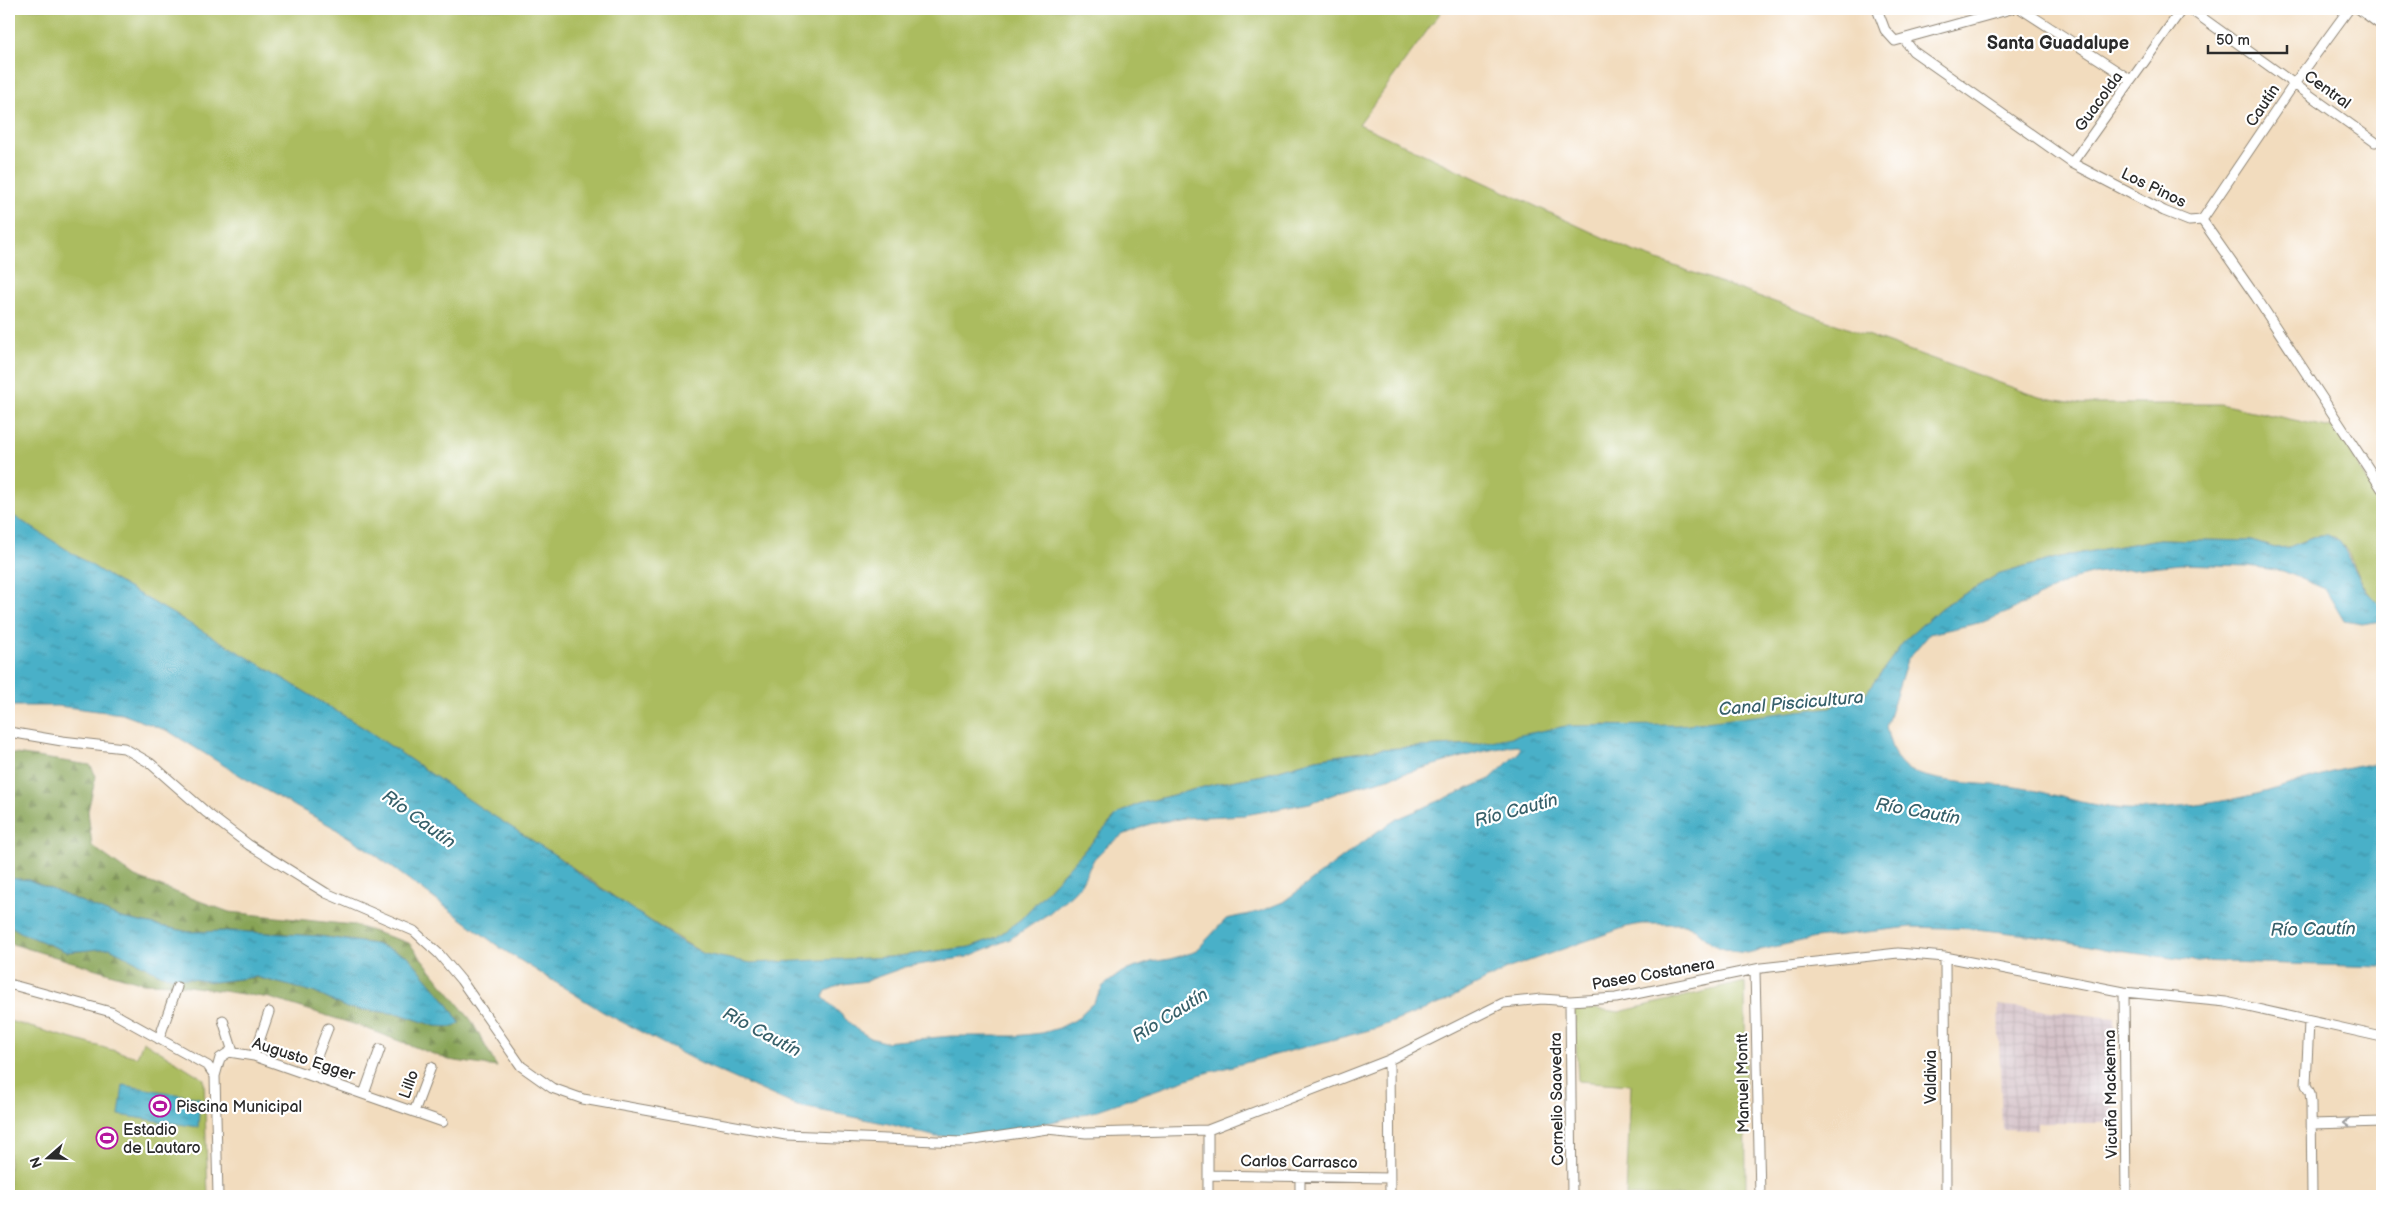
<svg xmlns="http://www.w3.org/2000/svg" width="2391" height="1205" font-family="'Balsamiq Sans',sans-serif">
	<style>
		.industrial { fill: url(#industrial-grid) }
		.green { fill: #abbc5f; stroke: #6b7445 }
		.forest { fill: url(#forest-firs); stroke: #5a6840 }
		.water { fill: url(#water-ripples); stroke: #3a6e7a; fill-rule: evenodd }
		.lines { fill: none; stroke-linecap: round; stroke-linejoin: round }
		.minor-casing { stroke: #8e8474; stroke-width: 11 }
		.minor { stroke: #fff; stroke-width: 9 }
		.oneway { stroke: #a0a0a0 }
		.labels { text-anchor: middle; stroke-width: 4.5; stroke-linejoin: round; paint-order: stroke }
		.street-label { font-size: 16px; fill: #2b2b2b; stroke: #fff }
		.poi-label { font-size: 16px; fill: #2b2b2b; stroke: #fff; text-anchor: start }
		.neighbourhood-label { font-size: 18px; font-weight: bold; fill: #2b2b2b; stroke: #fff }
		.water-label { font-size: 18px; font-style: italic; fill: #37606a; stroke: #fff }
	</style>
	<defs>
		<pattern id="industrial-grid" width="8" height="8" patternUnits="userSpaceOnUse" patternTransform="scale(1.25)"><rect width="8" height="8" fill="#d2bec5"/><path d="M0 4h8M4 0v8" fill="none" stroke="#b4a3a9"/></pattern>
		<pattern id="forest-firs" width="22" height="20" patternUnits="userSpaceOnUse" patternTransform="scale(1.25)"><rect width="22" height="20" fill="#88a456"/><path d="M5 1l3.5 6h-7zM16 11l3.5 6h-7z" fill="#6f8647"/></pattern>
		<pattern id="water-ripples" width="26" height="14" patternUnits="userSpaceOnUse" patternTransform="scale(1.25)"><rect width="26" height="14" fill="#49b0c8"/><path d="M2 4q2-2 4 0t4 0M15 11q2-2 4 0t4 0" fill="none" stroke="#3d8fa3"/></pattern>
	</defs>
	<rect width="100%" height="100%" fill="#fff"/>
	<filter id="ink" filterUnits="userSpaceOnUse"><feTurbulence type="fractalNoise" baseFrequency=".02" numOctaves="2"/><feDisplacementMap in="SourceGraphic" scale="10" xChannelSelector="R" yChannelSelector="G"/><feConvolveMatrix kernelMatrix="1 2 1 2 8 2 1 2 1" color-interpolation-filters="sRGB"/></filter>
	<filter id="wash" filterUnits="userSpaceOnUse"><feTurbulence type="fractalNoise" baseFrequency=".0096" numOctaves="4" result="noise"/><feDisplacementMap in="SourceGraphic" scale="20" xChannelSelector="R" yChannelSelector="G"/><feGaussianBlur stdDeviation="1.12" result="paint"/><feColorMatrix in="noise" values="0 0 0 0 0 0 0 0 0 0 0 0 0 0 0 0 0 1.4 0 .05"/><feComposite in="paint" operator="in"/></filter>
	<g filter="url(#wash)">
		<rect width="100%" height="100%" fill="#f2dcbe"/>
		<path class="industrial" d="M1998 1005 2114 1018V1123H2037V1130L2002 1129Z"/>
		<path class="green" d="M9 9H1443L1359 124 1630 250 2039 397 2081 404H2220L2336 429 2382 504V607C2355 586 2358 557 2335 537L2319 535 2289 547 2275 548 2251 541 2159 539 2060 557 1997 575 1942 607 1905 640 1866 693 1831 707 1731 721 1659 727 1602 725 1476 744 1381 749 1316 759 1263 775 1215 784 1138 804 1118 814 1021 919 997 937 970 947 891 957 772 963H750L704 954 633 910 555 855 478 806 367 730 266 668 113 579 9 513Z
			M2365 9H2382V22Z
			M1745 982 1746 1196H1626L1631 1085 1578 1081 1574 1006 1619 1012Z
			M9 1021 137 1057 143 1041 204 1079 208 1196H9Z"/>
		<path class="forest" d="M9 753 90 765 96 776 88 811 92 846 135 877 229 912 353 925 409 943 471 1020 497 1067 449 1060 360 1026 270 998 174 984 143 983 9 943V925L22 933 67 952 110 948 162 975 214 982 256 977 313 992 347 1008 400 1014 435 1026 460 1023 445 1000 408 956 375 944 319 936 230 931 189 932 121 918 29 880 9 878Z"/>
		<path class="water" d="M9 513 113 579 266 668 367 730 478 806 555 855 588 880 679 940 704 954 751 963 891 957 970 947 997 937 1021 919 1118 814 1138 804 1215 784 1263 775 1316 759 1381 749 1476 744 1566 726 1680 725 1831 707 1866 693 1905 640 1942 607 1997 575 2060 557 2159 539 2251 541 2275 548 2289 547 2320 535H2328L2340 541 2366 591 2382 607V621L2362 624 2344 621 2325 589 2283 571 2247 566 2180 564 2095 573 2075 578 2006 613 1983 622 1929 634 1907 660 1886 727C1889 739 1893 756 1902 765 1919 782 1983 784 2008 786 2044 790 2079 804 2115 808 2149 812 2195 806 2228 800 2280 792 2330 767 2382 763V967L2195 961 2110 950 2045 937 1976 929 1911 927 1815 938 1747 953 1730 951 1713 945 1695 929 1685 924H1641L1626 927 1509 968 1442 1003 1377 1028 1199 1075 1092 1112 1052 1122 979 1136 936 1137 889 1124 797 1106 702 1064 603 1012 502 949 370 851 331 826 254 784 168 731 122 714 58 706H9ZM1516 745 1520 748 1518 753 1490 779 1397 819 1378 831 1283 902 1258 912 1226 919 1195 952 1170 959 1151 962 1122 972 1103 986 1094 1002 1075 1020 1059 1028 1042 1033 1015 1036H951L884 1042 871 1038 856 1029 823 997 826 991 843 984 866 981 905 967 967 957 1010 939 1048 914 1073 893 1081 884 1094 859 1107 846 1123 835 1150 824 1184 818 1245 815 1310 803 1343 791 1480 752Z
			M9 878 29 880 121 918 189 932 230 931 319 936 375 944 408 956 445 1000 460 1023 454 1027 435 1026 400 1014 347 1008 313 992 256 977 214 982 162 975 110 948 67 952 22 933 9 925Z
			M123 1085 200 1098 198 1127 119 1115Z"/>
	</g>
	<g filter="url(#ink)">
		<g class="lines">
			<g class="minor-casing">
				<path id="minor" d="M1877 9 1885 30 1895 41 2011 9
					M2021 9 2131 80
					M2190 9 2375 142
					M2359 9 2382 26
					M1904 39 1913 51 2072 163 2164 211 2189 221 2202 220
					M2072 163 2182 9
					M2202 220 2256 297 2382 489
					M2202 220 2294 84 2349 9
					M9 732 62 741 124 748 150 763 207 813 249 845 326 893 414 931 439 954 461 980 521 1066 552 1088 583 1099 786 1135 961 1142 1047 1129 1086 1133 1208 1130 1389 1060 1503 1003 1542 999 1570 1001 1616 998 1761 968 1898 953 1945 957 2124 992 2226 1002 2382 1037
					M1945 957 1946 1196
					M1755 970 1760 1196
					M9 984 111 1012 208 1066 215 1076
					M2124 992 2126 1196
					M1570 1001 1572 1196
					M223 1020 233 1052
					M2309 1022 2306 1085 2310 1093 2311 1103 2312 1196
					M159 1039 177 987
					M254 1056 269 1012
					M1389 1060 1390 1196
					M310 1074 328 1028
					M364 1094 380 1049
					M414 1112 431 1067
					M2312 1124 2382 1122
					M1208 1130V1196
					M1208 1175 1390 1178
					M218 1196 215 1076 220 1058 229 1052 254 1056 443 1122
					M1300 1196V1176"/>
			</g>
			<use href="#minor" class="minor"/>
		</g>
		<defs><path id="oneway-chevron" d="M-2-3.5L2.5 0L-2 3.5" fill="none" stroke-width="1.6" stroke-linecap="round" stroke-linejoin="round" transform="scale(1.25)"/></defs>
		<use class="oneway" href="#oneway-chevron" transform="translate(2347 1123) rotate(178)"/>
	</g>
	<defs>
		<g id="stadium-ring" transform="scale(1.125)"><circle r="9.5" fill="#fff" stroke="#b5179e" stroke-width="1.5"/><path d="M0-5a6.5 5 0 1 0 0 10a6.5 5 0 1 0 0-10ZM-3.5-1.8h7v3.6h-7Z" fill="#b5179e"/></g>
	</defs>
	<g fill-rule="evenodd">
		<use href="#stadium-ring" x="160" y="1106"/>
		<use href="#stadium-ring" x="107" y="1138"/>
	</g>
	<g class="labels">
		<g class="street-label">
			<text transform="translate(2328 89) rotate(36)" y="6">Central</text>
			<text transform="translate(2098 101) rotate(-54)" y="6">Guacolda</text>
			<text transform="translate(2262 105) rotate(-56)" y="6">Cautín</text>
			<text transform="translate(2154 187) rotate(26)" y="6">Los Pinos</text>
			<text transform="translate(1653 973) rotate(-10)" y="6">Paseo Costanera</text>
			<text transform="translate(304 1058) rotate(18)" y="6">Augusto Egger</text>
			<text transform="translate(1930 1077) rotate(-90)" y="6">Valdivia</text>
			<text transform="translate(1742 1083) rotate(-91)" y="6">Manuel Montt</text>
			<text transform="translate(408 1084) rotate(-70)" y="6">Lillo</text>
			<text transform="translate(2110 1094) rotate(-91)" y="6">Vicuña Mackenna</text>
			<text transform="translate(1556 1099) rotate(-91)" y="6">Cornelio Saavedra</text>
			<text transform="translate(1299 1161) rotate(1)" y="6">Carlos Carrasco</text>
		</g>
		<g class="poi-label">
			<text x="176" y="1112">Piscina Municipal</text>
			<text x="123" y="1135">Estadio<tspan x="123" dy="18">de Lautaro</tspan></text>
		</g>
		<g class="neighbourhood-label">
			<text x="2058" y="49">Santa Guadalupe</text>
		</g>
		<g class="water-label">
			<text transform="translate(1791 703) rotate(-5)" y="6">Canal Piscicultura</text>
			<text transform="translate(1516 810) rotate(-15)" y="6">Río Cautín</text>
			<text transform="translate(1918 811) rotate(10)" y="6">Río Cautín</text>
			<text transform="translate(419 819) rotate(36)" y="6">Río Cautín</text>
			<text transform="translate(2313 929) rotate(-1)" y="6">Río Cautín</text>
			<text transform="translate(1170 1015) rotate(-32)" y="6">Río Cautín</text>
			<text transform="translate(762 1032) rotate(28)" y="6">Río Cautín</text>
		</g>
	</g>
	<rect width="2391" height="1205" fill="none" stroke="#fff" stroke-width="30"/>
	<g transform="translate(48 1158) rotate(250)" stroke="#ffffff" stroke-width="4" paint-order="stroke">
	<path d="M0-4L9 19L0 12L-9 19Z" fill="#2b2b2b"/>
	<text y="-8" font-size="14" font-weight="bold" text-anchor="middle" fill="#2b2b2b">N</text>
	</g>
	<path d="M2208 45v8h79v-8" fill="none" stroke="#2b2b2b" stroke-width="2.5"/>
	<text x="2216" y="45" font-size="15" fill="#2b2b2b" stroke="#ffffff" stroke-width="4" paint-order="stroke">50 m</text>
</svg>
